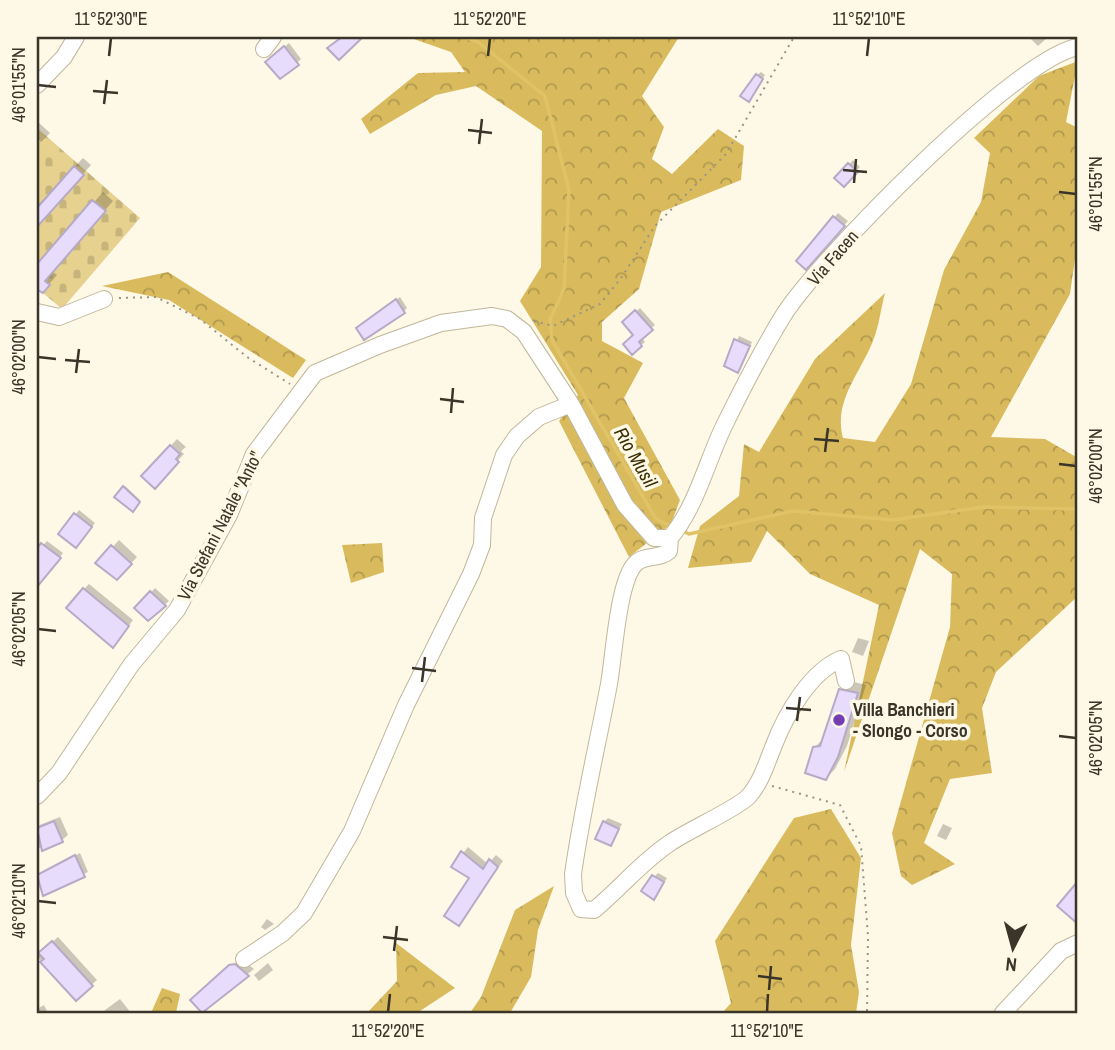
<svg xmlns="http://www.w3.org/2000/svg" width="1115" height="1050" font-family="'Archivo Narrow',sans-serif">
	<style>
		.forest { fill: url(#forest-crowns) }
		.cemetery { fill: url(#cemetery-stones) }
		.shadow { fill: #0003 }
		.lines { fill: none; stroke-linecap: round; stroke-linejoin: round }
		.stream { stroke: #e0c366; stroke-width: 3.5 }
		.building { fill: #e8dcfd; stroke: #b5abc7; stroke-width: 2 }
		.minor-casing { stroke: #c0b79b; stroke-width: 18 }
		.path { stroke: #999486; stroke-width: 2; stroke-dasharray: 2 5; stroke-linecap: butt }
		.minor { stroke: #fff; stroke-width: 16 }
		.ticks { fill: none; stroke: #393529; stroke-width: 2.5 }
		.poi-dot { fill: #753db4; stroke: #fef8e7; stroke-width: 2.5 }
		.labels { text-anchor: middle; stroke-width: 7; stroke-linejoin: round; paint-order: stroke }
		.street-label { font-size: 18px; fill: #393529; stroke: #fef8e7 }
		.poi-label { font-size: 18px; font-weight: bold; fill: #393529; stroke: #fef8e7; text-anchor: start }
		.water-label { font-size: 19px; font-style: italic; fill: #3c3006; stroke: #fef8e7 }
		.neatline { fill: none; stroke: #393529; stroke-width: 2.5 }
		.ticks-label { font-size: 18px; text-anchor: middle; fill: #393529 }
	</style>
	<defs>
		<pattern id="forest-crowns" width="20" height="18" patternUnits="userSpaceOnUse" patternTransform="scale(1.75)"><rect width="20" height="18" fill="#d9bb5e"/><path d="M2 6a3 3 0 1 1 6 0M12 15a3 3 0 1 1 6 0" fill="none" stroke="#b1994e"/></pattern>
		<pattern id="cemetery-stones" width="16" height="16" patternUnits="userSpaceOnUse" patternTransform="scale(1.75)"><rect width="16" height="16" fill="#e7d18f"/><path d="M2 7V4a2 2 0 0 1 4 0v3zM10 15v-3a2 2 0 0 1 4 0v3z" fill="#c7b47b"/></pattern>
	</defs>
	<rect width="100%" height="100%" fill="#fef8e7"/>
	<path class="forest" d="M408 37H679L642 96 664 127 652 159 672 174 718 129 744 146 741 180 661 212 639 289 602 322V341L643 363 624 398 680 500 671 524 629 557 559 421 578 395 520 301 541 267 542 131 476 86 436 95 370 134 361 119 418 73 465 72 451 52Z
		M1078 61 1066 122 1078 128V238L1070 294 991 437 1045 439 1078 458V596L996 672 982 708 992 773 950 779 924 843 955 864 912 885 901 876 892 833 950 627 952 574 920 549 844 772 879 605 810 574 767 531 751 562 688 568 700 526 739 496 744 444 759 452 815 359 885 293C881 308 879 326 873 341 860 374 833 401 843 438L875 442 911 384 944 270 981 202 990 153 974 138 1039 76Z
		M168 272 306 360 293 378 169 300 102 286Z
		M382 543 384 572 351 583 342 545Z
		M831 809 861 858 851 945 859 992 856 1013H722L731 1003 715 941 794 818Z
		M554 886 538 930 531 977 510 1013H470L481 997 515 910Z
		M396 943 455 988 417 1013H367L397 981Z
		M162 988 180 994 176 1013H151Z"/>
	<path class="cemetery" d="M37 128 140 218 62 309 37 288Z"/>
	<path class="shadow" d="M1029 37H1048L1038 46Z
		M289 43 301 59 297 63 271 58Z
		M761 72 765 75 752 96 757 75Z
		M37 121 50 133 41 142 37 138Z
		M83 158 91 165 37 226V206Z
		M853 160 860 167 844 184 837 178Z
		M103 192 113 201 52 271 57 275 43 291 37 285V267Z
		M838 213 848 221 806 267 798 261Z
		M400 297 407 308 403 312 362 325Z
		M640 308 655 325 641 337 645 342 632 353 635 335 624 322Z
		M739 336 752 342 738 371 727 366Z
		M177 439 186 447 181 451 184 454 154 486 143 476Z
		M125 486 140 500 132 510 117 496Z
		M79 510 95 523 80 542 76 514Z
		M119 540 137 557 117 578 98 563Z
		M47 541 63 553 37 586V552Z
		M89 584 133 620 118 640 84 589Z
		M155 588 169 601 149 619 137 608Z
		M858 638 869 641 863 656 852 652Z
		M850 681 866 685 847 746 835 769 826 778 815 747 824 738 841 690Z
		M60 817 68 835 62 840 37 849V826Z
		M608 818 622 824 611 844 604 822Z
		M943 824 952 828 946 840 937 836Z
		M468 847 488 864 496 855 503 861 459 924 472 877 453 866Z
		M80 853 88 872 44 893 37 876Z
		M658 873 667 878 658 894 654 877Z
		M267 919 274 924 265 930 261 927Z
		M58 937 97 980 76 999 37 956Z
		M241 959 254 969 202 1010 198 994Z
		M268 963 273 970 259 981 254 975Z
		M120 999 131 1013H103L105 1010Z
		M44 1005 48 1013H37V1009Z"/>
	<g class="lines">
		<path class="stream" d="M465 37 478 42 545 96 569 190 564 289 550 320 552 340 656 519 673 527
			M683 531 689 534 793 511 893 520 983 507 1078 509"/>
	</g>
	<path class="building" d="M342 37H363L339 60 327 48Z
		M284 46 299 65 280 79 265 62Z
		M756 74 763 79 749 102 740 96Z
		M848 163 858 172 844 187 834 178Z
		M74 166 84 175 37 227V208Z
		M92 200 106 211 45 281 50 285 43 293 37 290V264Z
		M833 216 845 226 806 270 796 261Z
		M396 299 405 313 364 340 356 328Z
		M635 310 653 330 639 342 642 346 632 355 623 344 633 335 622 322Z
		M734 339 750 346 738 373 724 366Z
		M170 445 180 454 176 459 179 462 155 489 141 476Z
		M123 486 140 502 133 512 114 497Z
		M74 513 92 527 76 548 58 534Z
		M41 543 61 558 37 587V549Z
		M111 545 132 564 117 580 95 563Z
		M83 588 129 626 113 648 66 608Z
		M150 591 166 606 148 621 134 608Z
		M839 689 858 693 838 757 826 780 805 773 813 747 820 746Z
		M54 821 63 842 42 851 37 828Z
		M603 821 619 829 611 846 595 839Z
		M461 851 483 869 489 859 498 867 459 926 444 916 469 878 451 867Z
		M75 855 85 877 43 896 37 875Z
		M652 875 664 882 654 900 641 891Z
		M1078 881V924L1057 906Z
		M52 941 93 986 76 1001 40 962 44 959 38 953Z
		M235 964 249 976 202 1013 190 1000 229 965Z"/>
	<g class="lines">
		<g class="minor-casing">
			<path id="minor" d="M264 49 273 37
				M37 85 64 57 76 37
				M37 312 59 317 104 299
				M670 538 669 551C659 560 644 554 635 564 618 582 614 656 609 684 597 747 582 810 573 874L574 893 581 909 594 910C621 888 641 862 670 843 687 831 736 809 748 797 761 783 767 762 774 745 786 714 810 672 841 659L846 681
				M670 538C696 507 706 464 723 428 741 391 761 352 783 316 818 260 1017 57 1078 47
				M37 796 59 773 131 665 177 610 229 515 254 454 315 373 380 345 441 323 492 316 507 319 524 332 571 404 625 505 654 538H670
				M244 959 283 933 304 913 352 831 406 705 471 574 482 545 483 518 504 455 517 436 539 417 571 404
				M1003 1013 1061 951 1078 943"/>
		</g>
		<path class="path" d="M119 298 156 297 200 319 247 357 290 384
			M534 321 553 326 600 304 621 278 655 226 726 154 794 37
			M772 786 840 805 861 846 868 936 867 1013"/>
		<use href="#minor" class="minor"/>
	</g>
	<path class="ticks" d="M109 56 111 38M488 56 490 38M867 56 869 38M38 85 56 87M93 91 118 93M104 104 107 80M468 130 492 133M479 144 482 119M843 170 867 172M854 183 856 159M1059 192 1076 194M38 357 56 359M65 360 90 362M76 373 79 349M440 399 464 402M451 413 453 388M814 439 839 441M825 452 828 428M1059 464 1076 466M38 629 56 631M412 668 436 671M422 682 425 657M786 708 811 710M797 721 800 697M1059 736 1076 738M38 901 56 903M383 937 408 940M394 951 397 926M758 976 782 979M769 990 771 966M388 1012 390 994M767 1012 768 994"/>
	<circle class="poi-dot" cx="839" cy="720" r="7"/>
	<g class="labels">
		<g class="street-label">
			<text transform="translate(833 258) rotate(-49)" y="6">Via Facen</text>
			<text transform="translate(220 526) rotate(-63)" y="6">Via Stefani Natale "Anto"</text>
		</g>
		<g class="poi-label">
			<text x="853" y="716">Villa Banchieri<tspan x="853" dy="21">- Slongo - Corso</tspan></text>
		</g>
		<g class="water-label">
			<text transform="translate(636 457) rotate(60)" y="7">Rio Musil</text>
		</g>
	</g>
	<rect width="1115" height="1050" fill="none" stroke="#fef8e7" stroke-width="77"/>
	<g transform="translate(1013 948) rotate(186)" stroke="#fef8e7" stroke-width="5" paint-order="stroke">
	<path d="M0-5L12 26L0 18L-12 26Z" fill="#393529"/>
	<text y="-10" font-size="19" font-weight="bold" text-anchor="middle" fill="#393529">N</text>
	</g>
	<rect x="38" y="38" width="1038" height="974" class="neatline"/>
	<g class="ticks-label">
		<text x="111" y="25">11°52'30"E</text>
		<text x="490" y="25">11°52'20"E</text>
		<text x="869" y="25">11°52'10"E</text>
		<text transform="translate(19 85) rotate(-90)" y="6">46°01'55"N</text>
		<text transform="translate(1096 194) rotate(-90)" y="6">46°01'55"N</text>
		<text transform="translate(19 357) rotate(-90)" y="6">46°02'00"N</text>
		<text transform="translate(1096 466) rotate(-90)" y="6">46°02'00"N</text>
		<text transform="translate(19 629) rotate(-90)" y="6">46°02'05"N</text>
		<text transform="translate(1096 738) rotate(-90)" y="6">46°02'05"N</text>
		<text transform="translate(19 901) rotate(-90)" y="6">46°02'10"N</text>
		<text x="388" y="1037">11°52'20"E</text>
		<text x="767" y="1037">11°52'10"E</text>
	</g>
</svg>
